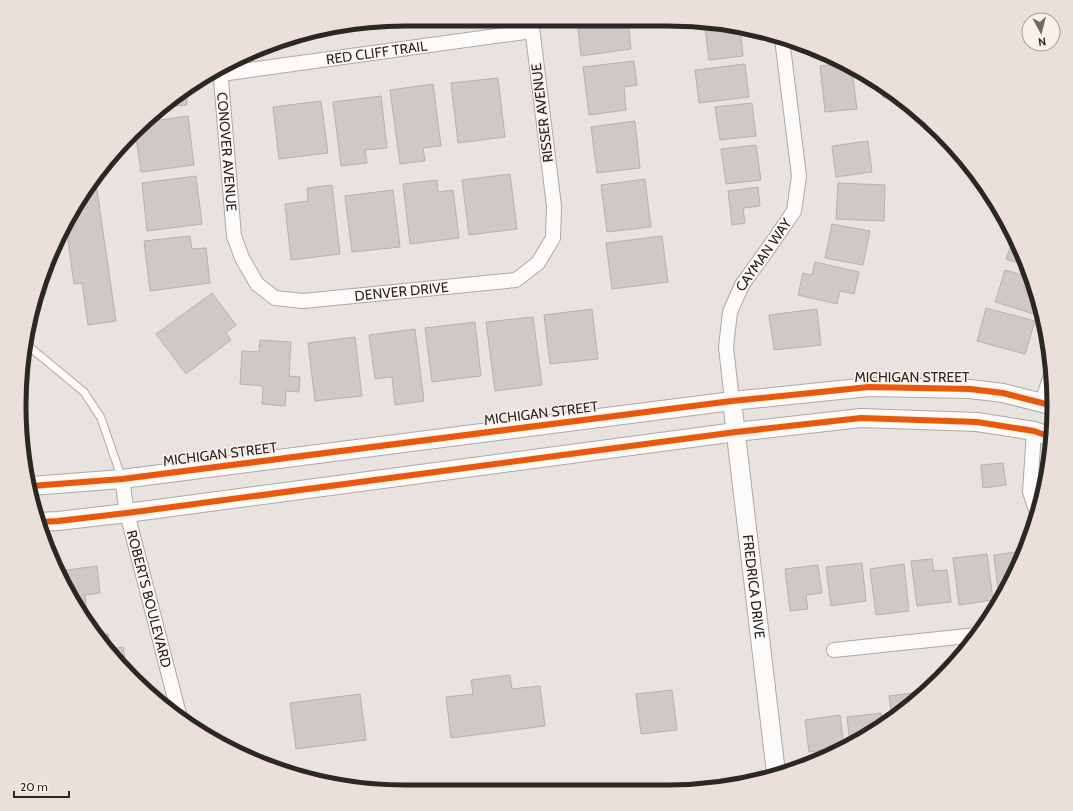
<svg xmlns="http://www.w3.org/2000/svg" width="1073" height="811" font-family="Cabin,sans-serif">
	<style>
		.building { fill: #cec9c6; stroke: #b6b2af }
		.lines { fill: none; stroke-linecap: round; stroke-linejoin: round }
		.service-casing { stroke: #ada9a6; stroke-width: 9 }
		.minor-casing { stroke: #ada9a6; stroke-width: 16 }
		.tertiary-casing { stroke: #ada9a6; stroke-width: 20 }
		.service { stroke: #fcfbfa; stroke-width: 7 }
		.minor { stroke: #fcfbfa; stroke-width: 14 }
		.tertiary { stroke: #fcfbfa; stroke-width: 18 }
		.cycleway-casing { stroke: #fbefe9; stroke-width: 8 }
		.cycleway { stroke: #e8590c; stroke-width: 6 }
		.labels { text-anchor: middle; stroke-width: 3; stroke-linejoin: round; paint-order: stroke }
		.street-label { font-size: 14px; fill: #2b2725; stroke: #fbefe9 }
		.rim { fill: none; stroke: #2b2725; stroke-width: 5 }
	</style>
	<rect width="100%" height="100%" fill="#e9e3e0"/>
	<path class="building" d="M577 19 628 20 631 49 581 56Z
		M722 25 740 28 743 56 709 60 705 27Z
		M634 61 637 85 624 87 626 110 589 115 583 67Z
		M745 64 749 97 699 103 695 70Z
		M838 64 852 70 857 109 825 112 820 66Z
		M498 78 505 137 458 143 451 83Z
		M433 84 441 146 423 148 425 161 400 164 390 90Z
		M882 84 897 96 883 98Z
		M186 91 187 105 164 107Z
		M381 96 387 148 365 150 367 163 341 166 333 102Z
		M321 101 328 153 279 159 273 107Z
		M752 103 756 136 720 140 715 107Z
		M188 116 194 165 141 172 135 130 146 122Z
		M635 121 640 168 597 173 591 127Z
		M868 141 872 172 836 177 832 146Z
		M756 145 761 180 726 184 721 149Z
		M510 174 517 229 469 235 462 180Z
		M196 176 202 224 147 231 142 183Z
		M645 179 651 227 607 232 601 185Z
		M437 180 438 192 453 190 459 238 410 244 403 184Z
		M96 183 116 321 88 325 82 283 74 284 66 225Z
		M838 183 885 185 884 221 836 219Z
		M332 185 340 254 291 260 285 204 308 201 307 188Z
		M758 187 760 206 743 208 745 223 732 225 728 191Z
		M393 190 400 247 352 252 345 196Z
		M832 224 870 231 863 265 825 258Z
		M190 236 192 249 206 248 210 283 150 291 144 241Z
		M662 236 668 282 612 289 606 243Z
		M1014 237 1024 257 1027 265 1006 259Z
		M815 262 859 272 854 294 840 291 837 304 798 295 803 273 812 275Z
		M1005 270 1030 277 1040 307 1037 315 995 302Z
		M212 293 236 325 226 333 231 340 186 374 156 334Z
		M986 308 1035 321 1025 354 977 341Z
		M592 309 598 359 550 364 544 315Z
		M817 309 821 345 774 350 769 315Z
		M533 317 542 385 495 391 486 322Z
		M475 322 481 376 432 382 425 328Z
		M415 329 424 401 395 405 392 377 375 379 369 335Z
		M355 337 362 396 315 401 308 343Z
		M260 340 291 342 289 376 300 377 299 392 286 391 285 406 262 404 263 386 240 384 242 351 259 352Z
		M1003 463 1006 485 983 488 981 465Z
		M1025 551 1006 589 998 590 994 555Z
		M987 554 993 600 959 605 953 558Z
		M932 559 934 571 947 570 951 602 917 606 911 561Z
		M862 563 866 601 831 606 826 567Z
		M904 564 909 611 876 615 870 569Z
		M818 565 822 593 806 595 808 609 790 611 785 569Z
		M97 566 100 593 85 595 88 625 84 620 60 571Z
		M108 634 111 649 123 647 127 672 97 636Z
		M510 675 512 689 540 686 545 726 451 738 446 697 473 694 471 680Z
		M672 690 677 730 641 734 636 694Z
		M921 692V695L892 719 889 696Z
		M360 694 366 740 296 749 290 703Z
		M881 713 883 726 850 744 847 717Z
		M840 715 844 747 809 752 805 720Z"/>
	<g class="lines">
		<g class="service-casing">
			<path id="service" d="M26 344 84 392 101 418 122 479"/>
		</g>
		<g class="minor-casing">
			<g id="minor">
				<path id="s1" d="M220 67 234 236 242 258 257 284 275 298 303 301 516 280 538 263 553 238 554 206 531 19"/>
				<path id="s2" d="M221 74 532 31"/>
				<path id="s3" d="M732 401 726 347 730 312 742 285 770 246 794 211 799 176 782 39"/>
				<path d="M1042 402 1051 375"/>
				<path d="M1034 431 1030 492 1037 513"/>
				<path id="s4" d="M122 479 127 513 180 718"/>
				<path d="M834 650 977 635"/>
			</g>
		</g>
		<g class="tertiary-casing">
			<g id="tertiary">
				<path id="s5" d="M732 401 776 773"/>
				<path d="M31 486 122 479 732 401 869 387 970 389 1003 393 1054 406"/>
				<path d="M38 522 58 521 127 513 736 432 861 418 977 422 1034 431 1051 437"/>
			</g>
		</g>
		<use href="#service" class="service"/>
		<use href="#minor" class="minor"/>
		<use href="#tertiary" class="tertiary"/>
		<g class="cycleway-casing">
			<path id="cycleway" d="M31 486 122 479 732 401 869 387 970 389 1003 393 1054 406
				M38 522 58 521 127 513 736 432 861 418 977 422 1034 431 1051 437"/>
		</g>
		<use href="#cycleway" class="cycleway"/>
	</g>
	<g class="labels">
		<g class="street-label">
			<text dy="5" stroke="none"><textPath href="#s2" startOffset="157">RED CLIFF TRAIL</textPath></text>
			<text transform="translate(542 113) rotate(-97)" y="5">RISSER AVENUE</text>
			<text dy="5" stroke="none"><textPath href="#s1" startOffset="85">CONOVER AVENUE</textPath></text>
			<text dy="5" stroke="none"><textPath href="#s3" startOffset="156">CAYMAN WAY</textPath></text>
			<text dy="5" stroke="none"><textPath href="#s1" startOffset="373">DENVER DRIVE</textPath></text>
			<text x="912" y="382">MICHIGAN STREET</text>
			<text transform="translate(541 413) rotate(-7)" y="5">MICHIGAN STREET</text>
			<text transform="translate(220 454) rotate(-7)" y="5">MICHIGAN STREET</text>
			<text dy="5" stroke="none"><textPath href="#s5" startOffset="187">FREDRICA DRIVE</textPath></text>
			<text dy="5" stroke="none"><textPath href="#s4" startOffset="123">ROBERTS BOULEVARD</textPath></text>
		</g>
	</g>
	<path d="M0 0H1073V811H0ZM405 26H668A379 379 0 0 1 1047 405V406A379 379 0 0 1 668 785H405A379 379 0 0 1 26 406V405A379 379 0 0 1 405 26Z" fill="#eadfd9" fill-rule="evenodd"/>
	<path class="rim" d="M405 26H668A379 379 0 0 1 1047 405V406A379 379 0 0 1 668 785H405A379 379 0 0 1 26 406V405A379 379 0 0 1 405 26Z"/>
	<g transform="translate(1041 32) rotate(173)"><circle r="19" fill="#fbefe9" stroke="#a89f9b"/>
	<path d="M0-3L7 15L0 10L-7 15Z" fill="#6e6966"/>
	<text y="-6" font-size="11" font-weight="bold" text-anchor="middle" fill="#2b2725">N</text>
	</g>
	<path d="M14 791v6h55v-6" fill="none" stroke="#2b2725" stroke-width="2"/>
	<text x="20" y="791" font-size="12" fill="#2b2725" stroke="#fbefe9" stroke-width="3" paint-order="stroke">20 m</text>
</svg>
